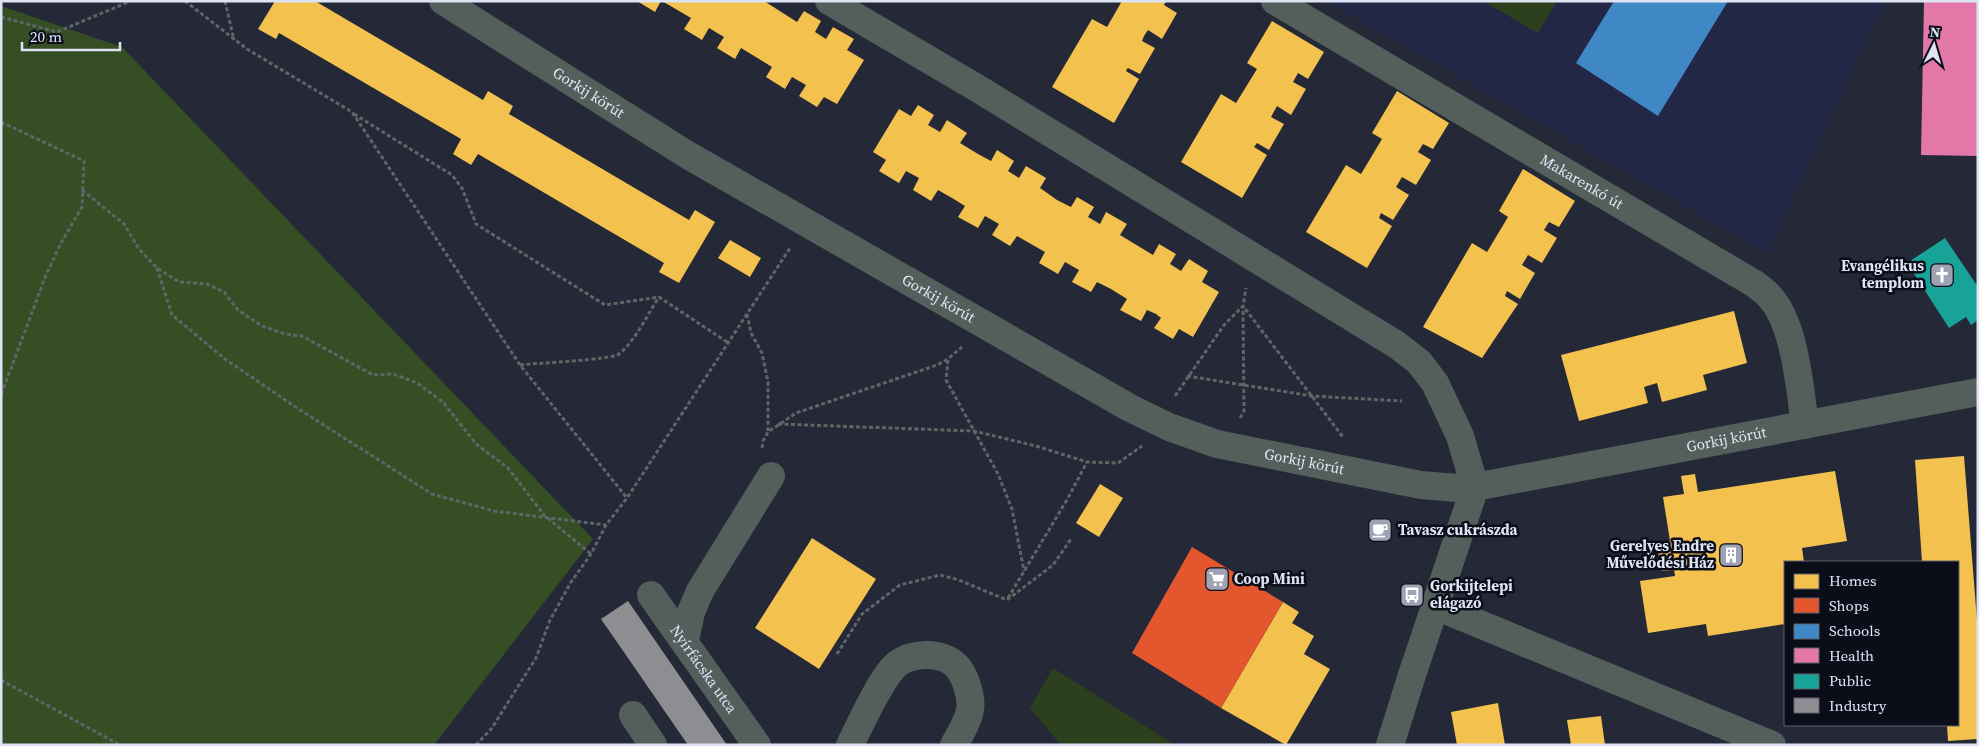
<svg xmlns="http://www.w3.org/2000/svg" width="1979" height="746" font-family="'Source Serif 4',serif">
	<style>
		.built { fill: #232746 }
		.green { fill: #2c401e }
		.forest { fill: #354e24 }
		.homes { fill: #f2c14e }
		.shops { fill: #e4572e }
		.schools { fill: #3f88c5 }
		.health { fill: #e377a8 }
		.public { fill: #17a398 }
		.industry { fill: #8d8d92 }
		.lines { fill: none; stroke-linecap: round; stroke-linejoin: round }
		.path { stroke: #5d6766; stroke-width: 3; stroke-dasharray: 4 2.5; stroke-linecap: butt }
		.minor { stroke: #525f5b; stroke-width: 28 }
		.labels { text-anchor: middle; stroke-width: 5; stroke-linejoin: round; paint-order: stroke }
		.street-label { font-size: 15px; fill: #dfe4f5; stroke: #0b0d19 }
		.poi-label { font-size: 15px; font-weight: bold; fill: #dfe4f5; stroke: #0b0d19; text-anchor: start }
	</style>
	<rect width="100%" height="100%" fill="#252836"/>
	<path class="built" d="M1326 1H1885L1767 253Z"/>
	<path class="green" d="M1483 1H1557L1538 33Z
		M1053 668 1175 745H1061L1030 708Z"/>
	<path class="forest" d="M1 6 122 47 593 539 434 745H1Z"/>
	<path class="homes" d="M275 1H315L483 100 488 91 513 106 509 114 689 220 695 210 715 222 679 283 659 272 664 263 478 154 471 165 453 154 461 139 279 33 276 39 258 29Z
		M637 1H661L655 12Z
		M662 1H764L797 22 804 11 821 21 815 32 826 39 833 27 854 39 847 50 864 60 837 104 824 97 817 107 799 96 806 85 792 77 785 89 766 77 772 67 741 48 735 59 717 48 724 37 709 28 702 40 684 29 691 18Z
		M1122 1H1166L1164 5 1177 13 1162 39 1148 30 1144 36 1142 41 1155 48 1140 74 1128 68 1127 69 1126 71 1139 79 1114 123 1052 87 1092 19 1107 27Z
		M1272 21 1324 52 1308 79 1298 73 1293 82 1306 89 1291 115 1277 106 1271 117 1284 124 1269 150 1257 143 1254 147 1267 155 1242 198 1181 162 1221 94 1236 103 1257 69 1247 63Z
		M1397 91 1449 123 1433 149 1423 144 1418 152 1431 160 1416 185 1402 177 1396 187 1409 195 1393 220 1381 213 1379 218 1392 226 1367 268 1306 232 1346 165 1361 174 1382 139 1372 133Z
		M918 105 934 115 928 125 940 132 947 120 967 133 960 143 978 154 991 161 997 150 1014 161 1008 171 1019 178 1026 166 1046 178 1040 188 1057 200 1071 207 1077 197 1094 207 1088 217 1100 224 1106 212 1127 224 1120 235 1153 255 1159 244 1176 254 1170 264 1181 271 1189 259 1208 271 1202 282 1219 292 1193 337 1179 329 1173 339 1154 328 1161 318 1156 314 1147 310 1141 321 1120 310 1127 299 1111 289 1097 282 1091 292 1072 282 1079 270 1065 262 1058 274 1039 263 1045 252 1017 236 1010 246 992 235 999 224 985 216 978 228 958 217 965 206 952 198 938 190 931 201 913 190 919 178 906 171 899 183 879 171 886 160 873 152 899 109 911 116Z
		M1523 169 1575 201 1559 227 1549 222 1544 230 1557 238 1542 263 1528 255 1522 265 1535 273 1520 299 1507 291 1505 296 1518 304 1482 358 1423 327 1472 243 1487 252 1508 217 1499 211Z
		M730 240 761 258 750 277 718 258Z
		M1734 311 1747 363 1703 375 1707 390 1662 402 1657 383 1644 387 1648 403 1579 421 1561 355Z
		M1964 456 1978 633V739L1948 741 1947 725H1958V562H1922L1915 460Z
		M1835 471 1847 541 1802 548 1804 562H1785V624L1708 636 1706 624 1648 633 1640 581 1675 576 1674 570 1661 571 1657 543 1670 541 1663 497 1684 494 1681 476 1695 474 1698 492Z
		M1100 484 1123 498 1099 537 1076 523Z
		M812 538 876 579 819 669 755 628Z
		M1283 602 1299 612 1292 623 1314 636 1304 654 1330 669 1286 745 1221 708Z
		M1498 703 1505 745H1457L1451 712Z
		M1601 716 1605 745H1571L1567 720Z"/>
	<path class="shops" d="M1192 547 1283 602 1221 708 1132 653Z"/>
	<path class="schools" d="M1614 1H1728L1658 116 1576 63Z"/>
	<path class="health" d="M1924 1H1978V156L1921 155Z"/>
	<path class="public" d="M1945 238 1978 287V320L1971 325 1966 317 1949 328 1907 263Z"/>
	<path class="industry" d="M628 601 727 745H688L601 619Z"/>
	<g class="lines">
		<path class="path" d="M185 1 247 49 352 112 520 365 627 498
			M225 1 234 40
			M1 17 57 32 131 1
			M354 114 452 175 462 188 476 224 605 305 659 297 727 342
			M1 122 84 161 82 207 61 243 46 275 1 395
			M82 190 124 224 139 249 157 268 179 282 207 284 224 292 238 310 262 326 285 334 302 336 373 375 393 374 417 383 443 402 476 444 508 468 544 515 591 554
			M157 268 172 315 225 359 294 406 432 494 494 511 606 525
			M747 314 751 333 762 353 768 382V431
			M948 360 946 380 998 474 1012 509 1024 571
			M520 365C536 363 611 360 619 354 636 340 647 315 659 297
			M1187 376 1312 396 1402 401
			M1175 396 1224 325 1243 306 1246 288
			M1240 418 1244 411 1243 306 1343 437
			M778 424 974 431 1036 446 1087 462 1118 463 1142 446
			M762 448 763 441 768 432 796 413 937 365 948 359 962 347
			M1008 598 1068 498 1087 462
			M837 654 862 614 900 585 940 575 959 580 1007 600 1053 565 1071 539
			M1 680 120 745
			M476 745 492 728 517 688 536 658 550 620 571 582 591 554 606 525 627 498 790 248"/>
		<g class="minor">
			<path id="s1" d="M443 1 686 154 1130 408 1169 427 1217 444 1421 485 1458 488 1475 487 1978 392"/>
			<path d="M829 1 977 88 1397 345 1419 362 1435 383 1460 436 1475 487 1412 675 1390 745"/>
			<path id="s2" d="M1275 1 1755 284C1760 288 1766 292 1770 297 1795 324 1800 389 1805 425"/>
			<path id="s3" d="M651 595 757 745"/>
			<path d="M1436 606 1772 745"/>
			<path d="M685 640 691 612 700 591 771 476"/>
			<path d="M633 715 653 745"/>
			<path d="M850 745C860 725 881 678 896 665 912 651 946 651 959 669 966 679 972 697 970 710 968 722 960 734 954 745"/>
		</g>
	</g>
	<defs>
		<g id="church-square" transform="scale(1.25)"><rect x="-9" y="-9" width="18" height="18" rx="4" fill="#9ea2b2" stroke="#0b0d19"/><path d="M-1.2-6h2.4v3.5h3.3v2.4h-3.3V6h-2.4V-.1h-3.3v-2.4h3.3Z" fill="#fff"/></g>
		<g id="cafe-square" transform="scale(1.25)"><rect x="-9" y="-9" width="18" height="18" rx="4" fill="#9ea2b2" stroke="#0b0d19"/><path d="M-5.5-4.5H6V0H3Q3 3.5 0 3.5H-2.5Q-5.5 3.5-5.5 0ZM3-3.2v2h1.7v-2ZM-6 4.5H4V6H-6Z" fill="#fff"/></g>
		<g id="building-square" transform="scale(1.25)"><rect x="-9" y="-9" width="18" height="18" rx="4" fill="#9ea2b2" stroke="#0b0d19"/><path d="M-4-6H4V6H1V3H-1V6H-4ZM-2.5-4.3h1.7v1.8h-1.7ZM.8-4.3h1.7v1.8H.8ZM-2.5-1h1.7V.8h-1.7ZM.8-1h1.7V.8H.8Z" fill="#fff"/></g>
		<g id="supermarket-square" transform="scale(1.25)"><rect x="-9" y="-9" width="18" height="18" rx="4" fill="#9ea2b2" stroke="#0b0d19"/><path d="M-6-5.5h2.5l.6 2H6L4.5 2H-2.5L-4.4-4H-6ZM-1.5 3.2a1.3 1.3 0 1 0 .1 0ZM3 3.2a1.3 1.3 0 1 0 .1 0Z" fill="#fff"/></g>
		<g id="bus-square" transform="scale(1.25)"><rect x="-9" y="-9" width="18" height="18" rx="4" fill="#9ea2b2" stroke="#0b0d19"/><path d="M-5-6H5V4H4V6H2V4H-2V6H-4V4H-5ZM-3.5-4V0h7V-4ZM-3.5 1.2v1.5H-2V1.2ZM2 1.2v1.5H3.5V1.2Z" fill="#fff"/></g>
	</defs>
	<g fill-rule="evenodd">
		<use href="#church-square" x="1942" y="275"/>
		<use href="#cafe-square" x="1380" y="530"/>
		<use href="#building-square" x="1731" y="555"/>
		<use href="#supermarket-square" x="1217" y="579"/>
		<use href="#bus-square" x="1412" y="595"/>
	</g>
	<g class="labels">
		<g class="street-label">
			<text dy="5" stroke="none"><textPath href="#s1" startOffset="172">Gorkij körút</textPath></text>
			<text dy="5" stroke="none"><textPath href="#s2" startOffset="356">Makarenkó út</textPath></text>
			<text dy="5" stroke="none"><textPath href="#s1" startOffset="578">Gorkij körút</textPath></text>
			<text dy="5" stroke="none"><textPath href="#s1" startOffset="1411">Gorkij körút</textPath></text>
			<text dy="5" stroke="none"><textPath href="#s1" startOffset="982">Gorkij körút</textPath></text>
			<text dy="5" stroke="none"><textPath href="#s3" startOffset="91">Nyírfácska utca</textPath></text>
		</g>
		<g class="poi-label">
			<text x="1924" y="271" text-anchor="end">Evangélikus<tspan x="1924" dy="17">templom</tspan></text>
			<text x="1398" y="535">Tavasz cukrászda</text>
			<text x="1714" y="551" text-anchor="end">Gerelyes Endre<tspan x="1714" dy="17">Művelődési Ház</tspan></text>
			<text x="1234" y="584">Coop Mini</text>
			<text x="1430" y="591">Gorkijtelepi<tspan x="1430" dy="17">elágazó</tspan></text>
		</g>
	</g>
	<rect width="1979" height="746" fill="none" stroke="#dfe4f5" stroke-width="5"/>
	<rect x="1784" y="561" width="175" height="165" fill="#0b0d19" stroke="#606371"/>
	<rect x="1794" y="574" width="25" height="15" fill="#f2c14e" stroke="#606371"/>
	<text x="1829" y="586" font-size="15" fill="#dfe4f5">Homes</text>
	<rect x="1794" y="598" width="25" height="15" fill="#e4572e" stroke="#606371"/>
	<text x="1829" y="611" font-size="15" fill="#dfe4f5">Shops</text>
	<rect x="1794" y="624" width="25" height="15" fill="#3f88c5" stroke="#606371"/>
	<text x="1829" y="636" font-size="15" fill="#dfe4f5">Schools</text>
	<rect x="1794" y="648" width="25" height="15" fill="#e377a8" stroke="#606371"/>
	<text x="1829" y="661" font-size="15" fill="#dfe4f5">Health</text>
	<rect x="1794" y="674" width="25" height="15" fill="#17a398" stroke="#606371"/>
	<text x="1829" y="686" font-size="15" fill="#dfe4f5">Public</text>
	<rect x="1794" y="698" width="25" height="15" fill="#8d8d92" stroke="#606371"/>
	<text x="1829" y="711" font-size="15" fill="#dfe4f5">Industry</text>
	<g transform="translate(1934 45) rotate(5)" stroke="#0b0d19" stroke-width="4" paint-order="stroke">
	<path d="M0-4L9 19L0 12L-9 19Z" fill="#dfe4f5"/>
	<text y="-8" font-size="14" font-weight="bold" text-anchor="middle" fill="#dfe4f5">N</text>
	</g>
	<path d="M22 42v8h98v-8" fill="none" stroke="#dfe4f5" stroke-width="2.5"/>
	<text x="30" y="42" font-size="15" fill="#dfe4f5" stroke="#0b0d19" stroke-width="4" paint-order="stroke">20 m</text>
</svg>
